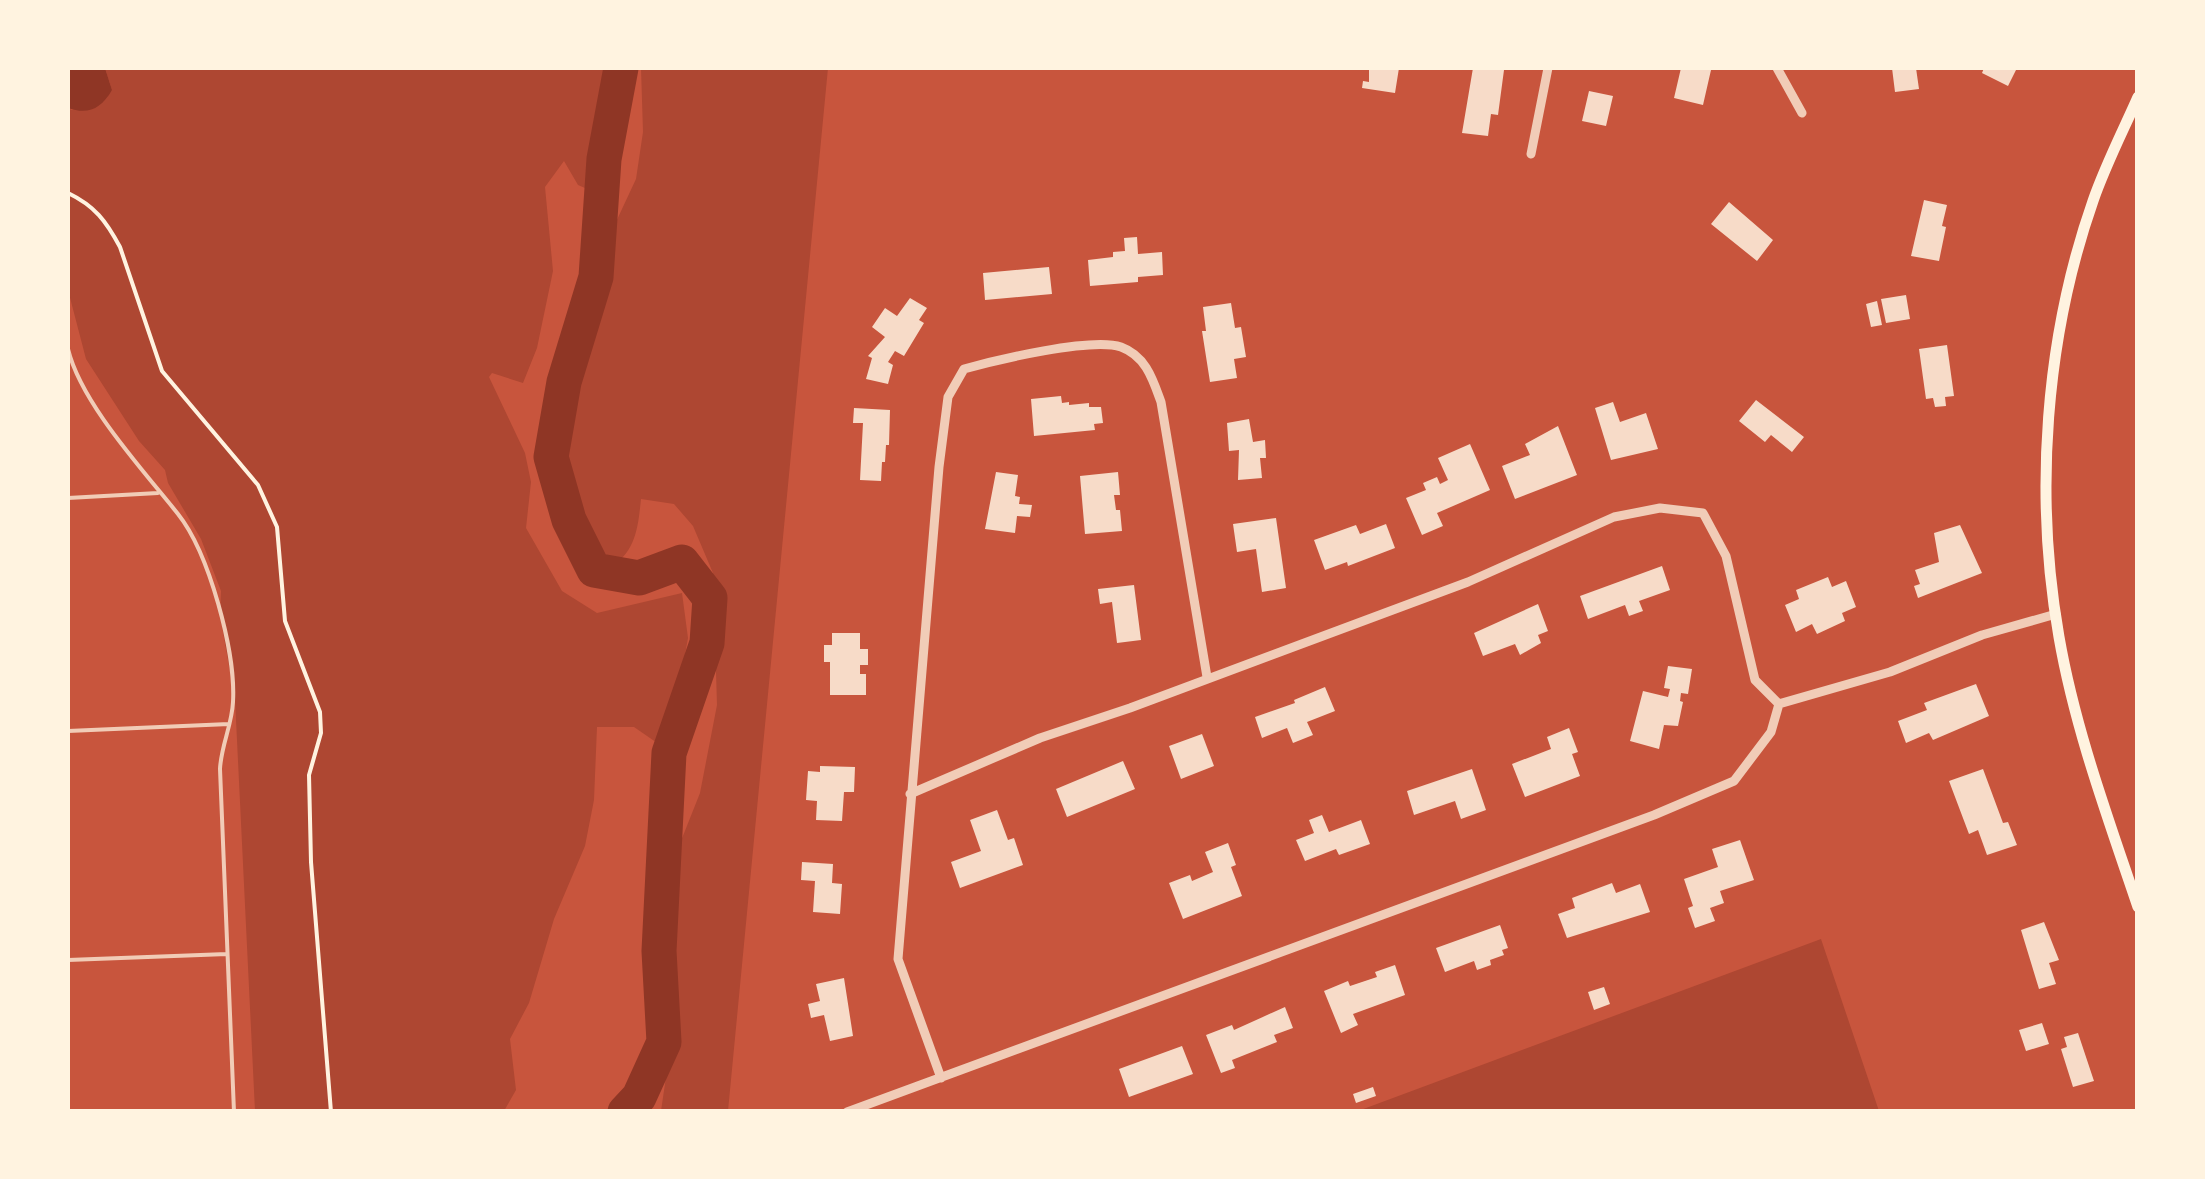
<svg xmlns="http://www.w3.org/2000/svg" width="2205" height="1179" font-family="'IBM Plex Sans',sans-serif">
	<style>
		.green { fill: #ae4732 }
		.water { fill: #8f3625 }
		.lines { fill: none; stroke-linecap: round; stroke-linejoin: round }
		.river { stroke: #8f3625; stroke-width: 35 }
		.building { fill: #f7dbc8 }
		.path { stroke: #fff3e0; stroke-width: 4 }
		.service { stroke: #f1ccb7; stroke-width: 4 }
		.minor { stroke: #f1ccb7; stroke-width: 9 }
		.secondary { stroke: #fff3e0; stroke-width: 11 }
	</style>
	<rect width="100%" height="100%" fill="#c8553d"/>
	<path class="green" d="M105 68H609L606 170 585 188 578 185 564 161 545 187 553 271 537 348 523 383 492 373 489 377 525 453 531 482 526 528 562 591 597 613 682 593 688 638 674 716 663 747 634 727H597L594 800 585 846 554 919 529 1003 510 1039 516 1090 504 1111H255L235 699 220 615 221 591 201 539 168 483 165 470 139 441 86 359 68 290V108L72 110 112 90Z
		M641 68H828L728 1111H661L676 1009 671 866 700 793 717 705 713 573 693 526 674 504 641 499C638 527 636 554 608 568L581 548 566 509 562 465 596 297 615 224 636 179 643 132Z
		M1821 939 1879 1111H1358Z"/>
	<path class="water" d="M68 68H105L112 90C101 109 88 115 68 108Z"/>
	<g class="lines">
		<path class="river" d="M621 68 604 159 596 277 564 382 551 457 569 520 594 570 639 578 682 562 710 598 707 643 669 753 659 951 664 1042 639 1097 625 1112"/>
	</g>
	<path class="building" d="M1369 68H1399L1395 93 1362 88 1363 81 1369 82Z
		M1473 68 1504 70 1498 115 1491 114 1488 136 1462 133Z
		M1681 68 1711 70 1703 105 1674 98Z
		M1892 68H1916L1919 89 1895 92Z
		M1984 68H2017L2008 86 1982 73Z
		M1589 91 1613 96 1606 126 1582 121Z
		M1924 200 1947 205 1942 226 1946 227 1939 261 1911 256Z
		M1729 202 1773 240 1757 261 1711 224Z
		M1137 237 1138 254 1162 252 1163 275 1138 277V282L1090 286 1088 260 1113 257V252L1125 251 1124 238Z
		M1049 267 1052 294 985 300 983 273Z
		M1906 295 1910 319 1886 323 1881 299Z
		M910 298 927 308 919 320 924 323 904 356 895 351 888 362 893 365 888 384 866 379 872 358 868 356 885 337 872 327 885 308 897 316Z
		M1877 301 1882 325 1871 327 1866 304Z
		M1231 303 1235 328 1241 327 1246 357 1234 359 1237 378 1210 382 1202 331H1206L1203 307Z
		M1947 345 1954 396 1945 397 1946 406 1935 407 1933 398 1926 399 1919 349Z
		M1061 396 1062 403 1069 402V405L1089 403V407H1101L1103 423 1094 424 1095 430 1034 436 1031 399Z
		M1756 400 1804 437 1792 452 1771 435 1765 442 1739 421Z
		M1613 402 1620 422 1646 413 1658 449 1611 460 1595 408Z
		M854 408 890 410 889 445H886L885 462H882L881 481 860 480 863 423H853Z
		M1249 419 1253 442 1265 440 1266 458H1260L1262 478 1238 480 1239 450 1229 451 1227 423Z
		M1558 426 1577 475 1515 499 1502 466 1530 455 1525 444Z
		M1470 444 1490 490 1437 513 1443 526 1422 535 1406 498 1426 490 1423 483 1437 477 1440 484 1448 480 1438 458Z
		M996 472 1018 475 1015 496 1020 497 1019 504 1032 505 1030 517 1017 516 1015 533 985 529Z
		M1118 472 1120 495H1114L1116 510H1120L1122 531 1085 534 1080 476Z
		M1276 518 1286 588 1262 592 1256 549 1237 552 1233 524Z
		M1386 524 1395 548 1348 566 1347 562 1325 570 1314 540 1356 525 1360 534Z
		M1960 525 1982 573 1918 598 1914 586 1920 584 1915 570 1939 562 1934 533Z
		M1662 566 1670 590 1639 601 1643 611 1629 616 1625 605 1588 619 1580 596Z
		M1828 577 1832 587 1846 581 1856 607 1842 613 1845 621 1817 634 1812 624 1796 632 1785 605 1799 599 1796 590Z
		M1134 585 1141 640 1117 643 1112 602 1100 604 1098 589Z
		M1538 604 1548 631 1538 635 1541 643 1520 655 1515 644 1483 656 1474 633Z
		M832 633H860V649H868V665H860V674H866V695H830V662H824V645H832Z
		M1668 666 1692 669 1688 694 1681 693 1680 701 1683 702 1678 726 1664 725 1659 749 1630 741 1643 691 1668 697 1670 689 1664 688Z
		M1976 684 1989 716 1933 740 1929 733 1906 743 1898 721 1927 710 1924 703Z
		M1325 687 1335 711 1307 722 1313 735 1293 743 1287 728 1262 738 1255 717 1295 703 1294 700Z
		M1569 728 1578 752 1572 754 1580 776 1525 797 1512 764 1551 749 1547 737Z
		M1202 734 1214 766 1181 779 1169 746Z
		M1123 761 1135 789 1067 817 1056 789Z
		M820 766 855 767 854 792H844L842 821 816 820 817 801 806 800 808 771 820 772Z
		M1472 769 1486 810 1461 819 1455 801 1414 815 1407 791Z
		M1983 769 2003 823 2008 822 2017 845 1987 855 1978 830 1969 834 1949 781Z
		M997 810 1008 840 1014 838 1023 865 960 888 951 862 981 851 970 820Z
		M1322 815 1329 832 1361 820 1370 844 1339 855 1336 849 1305 861 1296 840 1314 833 1309 820Z
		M1740 840 1754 880 1720 891 1724 903 1710 908 1715 921 1695 928 1688 908 1693 906 1684 879 1718 867 1712 849Z
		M1228 843 1236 865 1231 867 1242 896 1183 919 1169 883 1190 875 1192 881 1213 872 1205 852Z
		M802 862 833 864 832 883 842 884 840 914 813 912 815 881 801 880Z
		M1612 883 1616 893 1640 884 1650 912 1567 938 1558 914 1575 908 1572 898Z
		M2044 922 2059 960 2049 963 2056 984 2039 989 2021 930Z
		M1500 925 1508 948 1502 950 1504 955 1490 960 1491 965 1477 970 1474 961 1445 972 1436 948Z
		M1395 965 1405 995 1353 1014 1358 1025 1341 1033 1324 991 1348 981 1350 986 1377 977 1375 972Z
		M844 978 853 1036 830 1041 824 1015 811 1018 808 1004 820 1001 816 984Z
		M1604 987 1610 1004 1594 1010 1588 992Z
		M1285 1007 1293 1028 1274 1035 1277 1042 1232 1060 1235 1068 1221 1073 1206 1035 1232 1025 1234 1030Z
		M2042 1023 2049 1044 2026 1051 2019 1030Z
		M2078 1033 2094 1081 2073 1087 2061 1049 2067 1047 2064 1037Z
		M1182 1046 1193 1074 1129 1097 1119 1069Z
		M1373 1087 1376 1096 1356 1103 1353 1094Z"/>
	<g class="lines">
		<path class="path" d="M68 193C95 206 106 221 120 247L162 371 258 485 277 527 285 621 320 712 321 733 309 775 311 862 331 1112"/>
		<path class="service" d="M68 349C81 403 143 470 178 514 209 553 236 652 233 702 232 725 221 746 220 769L234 1112
			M68 498 158 493
			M68 731 229 724
			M68 960 227 954"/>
		<path class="minor" d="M1777 68 1802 113
			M1531 154 1548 68
			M910 794 1040 738 1130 708 1468 582 1614 517 1660 508 1703 513 1726 556 1755 680 1779 704
			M941 1078 898 959 939 467 948 397 964 369C996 360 1092 337 1121 347 1146 356 1153 380 1161 402L1207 677
			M847 1112 1654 815 1734 781 1771 732 1779 704 1890 672 1982 635 2056 614"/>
		<path class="secondary" d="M2138 97C2123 131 2105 166 2093 201 2045 338 2034 495 2059 637 2075 729 2108 818 2138 907"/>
	</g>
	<rect width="2205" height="1179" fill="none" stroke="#fff3e0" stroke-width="140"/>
</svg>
